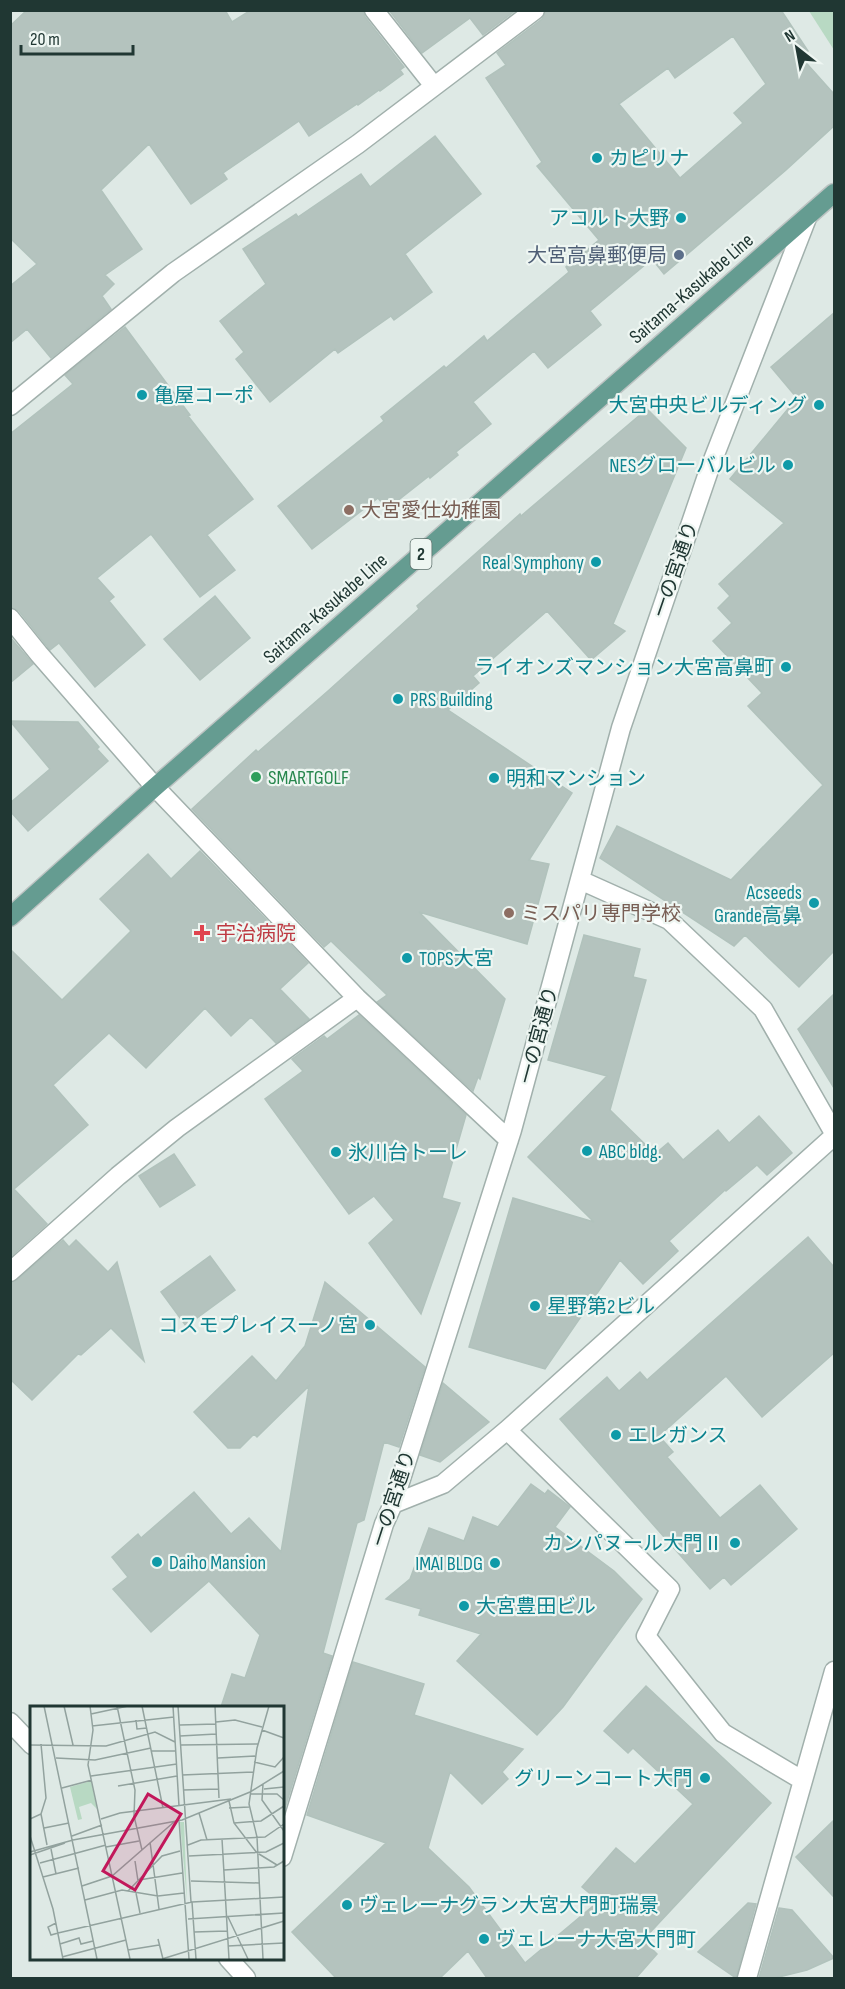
<svg xmlns="http://www.w3.org/2000/svg" width="845" height="1989" font-family="'Sofia Sans Condensed','Noto Sans JP',sans-serif">
	<style>
		.green { fill: #b8d9c3 }
		.building { fill: #b4c3be; stroke: #b1c2bc; stroke-width: 1.5; fill-rule: evenodd }
		.lines { fill: none; stroke-linecap: round; stroke-linejoin: round }
		.street-casing { stroke: #a1b0ac; stroke-width: 21 }
		.primary-casing { stroke: #bcc3c2; stroke-width: 21 }
		.street { stroke: #fff; stroke-width: 18 }
		.primary { stroke: #659c91; stroke-width: 18 }
		.culture-dot { fill: #0f9aa8; stroke: #eef6f2; stroke-width: 2 }
		.service-dot { fill: #5c6f8a; stroke: #eef6f2; stroke-width: 2 }
		.education-dot { fill: #8d6e63; stroke: #eef6f2; stroke-width: 2 }
		.leisure-dot { fill: #2e9e5b; stroke: #eef6f2; stroke-width: 2 }
		.health-dot { fill: #e0444e; stroke: #eef6f2; stroke-width: 2 }
		.labels { text-anchor: middle; stroke-width: 4.5; stroke-linejoin: round; paint-order: stroke }
		.shield { fill: #eef6f2; stroke: #5e706c; stroke-width: 1.5 }
		.shield-label { font-size: 18px; font-weight: bold; fill: #203733 }
		.culture-label { font-size: 20px; fill: #0d838f; stroke: #eef6f2; text-anchor: start }
		.service-label { font-size: 20px; fill: #4e5e75; stroke: #eef6f2; text-anchor: end }
		.street-label { font-size: 20px; fill: #203733; stroke: #eef6f2 }
		.education-label { font-size: 20px; fill: #785e54; stroke: #eef6f2; text-anchor: start }
		.leisure-label { font-size: 20px; fill: #27864d; stroke: #eef6f2; text-anchor: start }
		.health-label { font-size: 20px; fill: #be3a42; stroke: #eef6f2; text-anchor: start }
		.inset-road { fill: none; stroke: #92a29e; stroke-width: 1.5 }
		.view { fill: #c2185b; fill-opacity: 0.15; stroke: #c2185b; stroke-width: 3 }
		.inset-edge { fill: none; stroke: #203733; stroke-width: 3 }
	</style>
	<rect width="100%" height="100%" fill="#dee9e5"/>
	<path class="green" d="M809 11H834V50Z"/>
	<path class="building" d="M27 10H225L232 22 251 10H363L365 17 404 67 400 70 403 74 380 91 379 90 358 105 357 104 309 136 299 121 223 173 227 179 191 204 149 144 101 190 142 249 105 275 114 284 102 296 111 309 51 358 27 329 10 343V286L37 264 10 238V26Z
		M389 10H516L483 35 470 18 422 53Z
		M546 10H781L808 51 800 56 834 94V126L786 170 664 274 652 259 590 311 601 325 548 368 534 351 473 402 491 424 456 452 458 455 430 478 429 476 387 509 378 498 312 549 278 506 384 421 381 417 444 366 446 368 484 336 487 341 569 272 566 267 599 240 537 166 542 162 486 78 506 65 497 53 542 19ZM733 36 766 84 734 113 743 123 680 178 619 104 668 68 675 78Z
		M435 136 481 194 405 254 432 292 394 320 391 316 338 353 335 349 270 402 236 359 244 352 220 321 266 284 243 249 296 214 298 217 361 174 370 187Z
		M834 313V951L799 987 745 935 734 946 600 858 617 826 731 880 823 785 748 706 762 693 713 641 732 623 718 608 730 596 719 584 784 523 730 479 797 398 771 367Z
		M125 327 190 415 188 416 253 499 207 535 235 570 200 597 151 534 97 578 114 597 109 601 145 645 95 687 59 643 50 650 19 611 10 607V434L73 384 65 375Z
		M647 409 686 448 613 624 625 631 591 660 547 611 473 676 479 683 448 710 572 793 529 860 549 864 527 944 419 912 505 999 480 1079 478 1077 473 1091 377 1002 387 995 331 941 324 947 192 809 256 750 258 752 328 691 419 609 417 606 520 514 521 516Z
		M215 596 250 638 200 680 164 639Z
		M10 637 33 664 10 683Z
		M10 721 78 722 99 747 97 749 108 761 28 831 10 811V803L50 769Z
		M200 851 308 963 280 989 309 1019 276 1043 251 1017 231 1036 205 1008 146 1068 109 1033 53 1085 88 1125 14 1189 47 1224 10 1257V949L62 1000 131 931 100 899 148 854 171 879Z
		M584 935 640 949 633 977 646 980 610 1110 655 1154 668 1143 683 1160 718 1130 729 1143 759 1116 792 1153 767 1175 757 1165 726 1191 725 1190 669 1241 678 1251 643 1284 620 1260 545 1369 469 1347 513 1198 594 1222 528 1157 607 1076 548 1060Z
		M834 994V1088L798 1029Z
		M359 1015 466 1115 442 1198 460 1203 421 1314 369 1243 394 1220 374 1196 349 1214 265 1099 303 1071 292 1059 324 1036 327 1039Z
		M174 1154 195 1185 160 1207 139 1176Z
		M808 1237 834 1267V1353L762 1417 726 1376 659 1436 673 1452 667 1457 720 1518 760 1485 797 1529 731 1585 724 1577 710 1589 560 1419 607 1377 619 1391 640 1372 647 1380Z
		M63 1240 69 1247 76 1240 108 1272 117 1262 144 1361 111 1328 81 1355 78 1354 32 1400 10 1379V1283L17 1280Z
		M210 1256 235 1290 186 1326 161 1292Z
		M325 1282 425 1367 399 1447 384 1442 364 1520 357 1523 323 1653 332 1656 285 1808 282 1807V1707H221L232 1674 245 1678 260 1635 209 1581 151 1632 113 1589 128 1577 112 1557 138 1534 141 1538 194 1492 231 1534 249 1518 281 1552 309 1386 257 1437 254 1434 240 1448H228L194 1412 252 1356 276 1381 305 1346Z
		M443 1383 489 1422 440 1462 420 1455Z
		M531 1484 545 1494 548 1490 570 1507 555 1527 614 1571 642 1599 563 1707 537 1735 457 1661 481 1634 419 1615 421 1609 386 1599 410 1579 429 1528 464 1541 473 1517 498 1527Z
		M353 1662 424 1684 414 1715 523 1749 502 1772 508 1779 482 1804 450 1772 428 1848 469 1887 525 1963 599 1901 582 1887 616 1848 635 1864 693 1804 633 1748 628 1753 604 1731 646 1686 771 1803 643 1940 657 1954 636 1978H487L468 1951 440 1978H336L292 1932 386 1843 307 1815Z
		M834 1820V1897L796 1857Z
		M748 1903 756 1904 736 1978 698 1952Z
		M779 1908 792 1910 834 1958 807 1970 775 1978H759Z"/>
	<g class="lines">
		<g class="street-casing">
			<path id="street" d="M374 10 434 86
				M10 406 173 273 358 144 535 10
				M10 618 39 654 155 787 357 998 509 1140
				M580 880 669 920 763 1009 834 1133
				M10 1272 118 1176 177 1128 357 998
				M507 1430 670 1589 646 1636 723 1733 802 1780
				M393 1504 443 1484 507 1430 834 1136
				M10 1722 32 1745
				M282 1857 384 1524 393 1504 512 1130 621 728 709 470 807 218
				M228 1958 246 1978
				M747 1978 834 1671"/>
		</g>
		<g class="primary-casing">
			<path id="primary" d="M10 917 155 787 834 193"/>
		</g>
		<use href="#street" class="street"/>
		<use href="#primary" class="primary"/>
	</g>
	<g class="culture-dot">
		<circle cx="597" cy="158" r="6"/>
		<circle cx="681" cy="218" r="6"/>
		<circle cx="142" cy="395" r="6"/>
		<circle cx="819" cy="405" r="6"/>
		<circle cx="788" cy="465" r="6"/>
		<circle cx="596" cy="562" r="6"/>
		<circle cx="786" cy="667" r="6"/>
		<circle cx="398" cy="699" r="6"/>
		<circle cx="494" cy="778" r="6"/>
		<circle cx="814" cy="903" r="6"/>
		<circle cx="407" cy="958" r="6"/>
		<circle cx="587" cy="1151" r="6"/>
		<circle cx="336" cy="1152" r="6"/>
		<circle cx="535" cy="1306" r="6"/>
		<circle cx="370" cy="1325" r="6"/>
		<circle cx="616" cy="1435" r="6"/>
		<circle cx="735" cy="1543" r="6"/>
		<circle cx="157" cy="1562" r="6"/>
		<circle cx="495" cy="1563" r="6"/>
		<circle cx="464" cy="1606" r="6"/>
		<circle cx="705" cy="1778" r="6"/>
		<circle cx="347" cy="1905" r="6"/>
		<circle cx="484" cy="1939" r="6"/>
	</g>
	<circle class="service-dot" cx="679" cy="255" r="6"/>
	<g class="education-dot">
		<circle cx="349" cy="510" r="6"/>
		<circle cx="509" cy="913" r="6"/>
	</g>
	<circle class="leisure-dot" cx="256" cy="777" r="6"/>
	<path class="health-dot" d="M199 924h6v6h6v6h-6v6h-6v-6h-6v-6h6z"/>
	<g class="labels">
		<rect class="shield" x="410.5" y="539" width="21" height="30" rx="4.5"/>
		<g class="shield-label">
			<text x="421" y="560">2</text>
		</g>
		<g class="culture-label">
			<text x="609" y="165">カピリナ</text>
			<text x="669" y="225" text-anchor="end">アコルト大野</text>
			<text x="154" y="402">亀屋コーポ</text>
			<text x="807" y="412" text-anchor="end">大宮中央ビルディング</text>
			<text x="776" y="472" text-anchor="end">NESグローバルビル</text>
			<text x="584" y="569" text-anchor="end">Real Symphony</text>
			<text x="774" y="674" text-anchor="end">ライオンズマンション大宮高鼻町</text>
			<text x="410" y="706">PRS Building</text>
			<text x="506" y="785">明和マンション</text>
			<text x="802" y="899" text-anchor="end">Acseeds<tspan x="802" dy="23">Grande高鼻</tspan></text>
			<text x="419" y="965">TOPS大宮</text>
			<text x="599" y="1158">ABC bldg.</text>
			<text x="348" y="1159">氷川台トーレ</text>
			<text x="547" y="1313">星野第2ビル</text>
			<text x="358" y="1332" text-anchor="end">コスモプレイス一ノ宮</text>
			<text x="628" y="1442">エレガンス</text>
			<text x="723" y="1550" text-anchor="end">カンパヌール大門Ⅱ</text>
			<text x="169" y="1569">Daiho Mansion</text>
			<text x="483" y="1570" text-anchor="end">IMAI BLDG</text>
			<text x="476" y="1613">大宮豊田ビル</text>
			<text x="693" y="1785" text-anchor="end">グリーンコート大門</text>
			<text x="359" y="1912">ヴェレーナグラン大宮大門町瑞景</text>
			<text x="496" y="1946">ヴェレーナ大宮大門町</text>
		</g>
		<g class="service-label">
			<text x="667" y="262">大宮高鼻郵便局</text>
		</g>
		<g class="street-label">
			<text transform="translate(691 288) rotate(-41)" y="7">Saitama-Kasukabe Line</text>
			<text transform="translate(675 569) rotate(-71)" y="7">一の宮通り</text>
			<text transform="translate(325 608) rotate(-41)" y="7">Saitama-Kasukabe Line</text>
			<text transform="translate(538 1035) rotate(-75)" y="7">一の宮通り</text>
			<text transform="translate(393 1498) rotate(-72)" y="7">一の宮通り</text>
		</g>
		<g class="education-label">
			<text x="361" y="517">大宮愛仕幼稚園</text>
			<text x="521" y="920">ミスパリ専門学校</text>
		</g>
		<g class="leisure-label">
			<text x="268" y="784">SMARTGOLF</text>
		</g>
		<g class="health-label">
			<text x="216" y="940">宇治病院</text>
		</g>
	</g>
	<g transform="translate(30 1706)">
		<rect width="254" height="254" fill="#dee9e5"/>
		<path d="M61 75 67 103 61 97 49 101 52 113 48 114 40 81ZM150 116H154L157 195Z" fill="#b8d9c3"/>
		<path class="inset-road" d="M14 0 67 253M34 0 43 39M60 0 63 24 58 59 100 253M87 0 105 84 104 110 112 144M112 0 133 102M143 0 149 100M148 0 161 196M185 0 189 92M61 8 98 0M106 14 107 23 117 22M186 16 205 14 232 21M150 19 186 18M62 20 144 11M232 24 254 32M150 30 186 28M0 39 76 40 125 26 145 36M151 39 228 38M121 45H146M26 52 65 54 121 42M188 52 225 50M224 56 245 61 254 51M152 69 223 66M61 70 147 58M233 78 232 94 254 125M88 80 147 70M32 82 62 74M234 83 254 81M153 84 189 83M220 88H247L254 94M199 95 204 117 227 147M199 102 219 101M169 107 177 134M11 108 17 139M0 113 11 108 16 92 11 38M71 113 90 107 201 93M149 114 159 253M204 117 231 115 254 100M14 122 39 117M0 130 23 203 33 253M42 130 72 119M192 133 199 253M120 136 129 203M158 139 171 134 235 131 254 118M76 141 109 135M21 143 26 168M0 146 43 134 152 114 220 86 254 65M229 148 247 159M0 149 35 137M159 150 236 146 254 137M105 155 108 175M10 157 76 139M194 164 244 161 254 155M13 171 49 162M109 174 152 167M161 175 229 177M52 180 82 170 144 116M98 185 132 150 150 145M106 187 110 207M55 194 92 184 128 190 154 187M162 196 166 253M198 211 218 253M158 213 254 207M26 217 18 221 21 229 28 227M164 226 197 225M28 227 162 196 254 191M128 233 133 253M30 238 49 232 51 238 63 235M198 240 254 237M98 244 129 239M32 251 96 234M132 253 254 215M233 253 227 131 219 98 227 42 239 0"/>
		<path class="view" d="M118 88 151 108 105 184 73 165Z"/>
		<rect width="254" height="254" class="inset-edge"/>
	</g>
	<rect width="845" height="1989" fill="none" stroke="#203733" stroke-width="24"/>
	<g transform="translate(797 48) rotate(329)" stroke="#eef6f2" stroke-width="4.5" paint-order="stroke">
	<path d="M0-4.5L10 22L0 15L-10 22Z" fill="#203733"/>
	<text y="-9" font-size="16" font-weight="bold" text-anchor="middle" fill="#203733">N</text>
	</g>
	<path d="M21 45v9h112v-9" fill="none" stroke="#203733" stroke-width="3"/>
	<text x="30" y="45" font-size="18" fill="#203733" stroke="#eef6f2" stroke-width="4.5" paint-order="stroke">20 m</text>
</svg>
